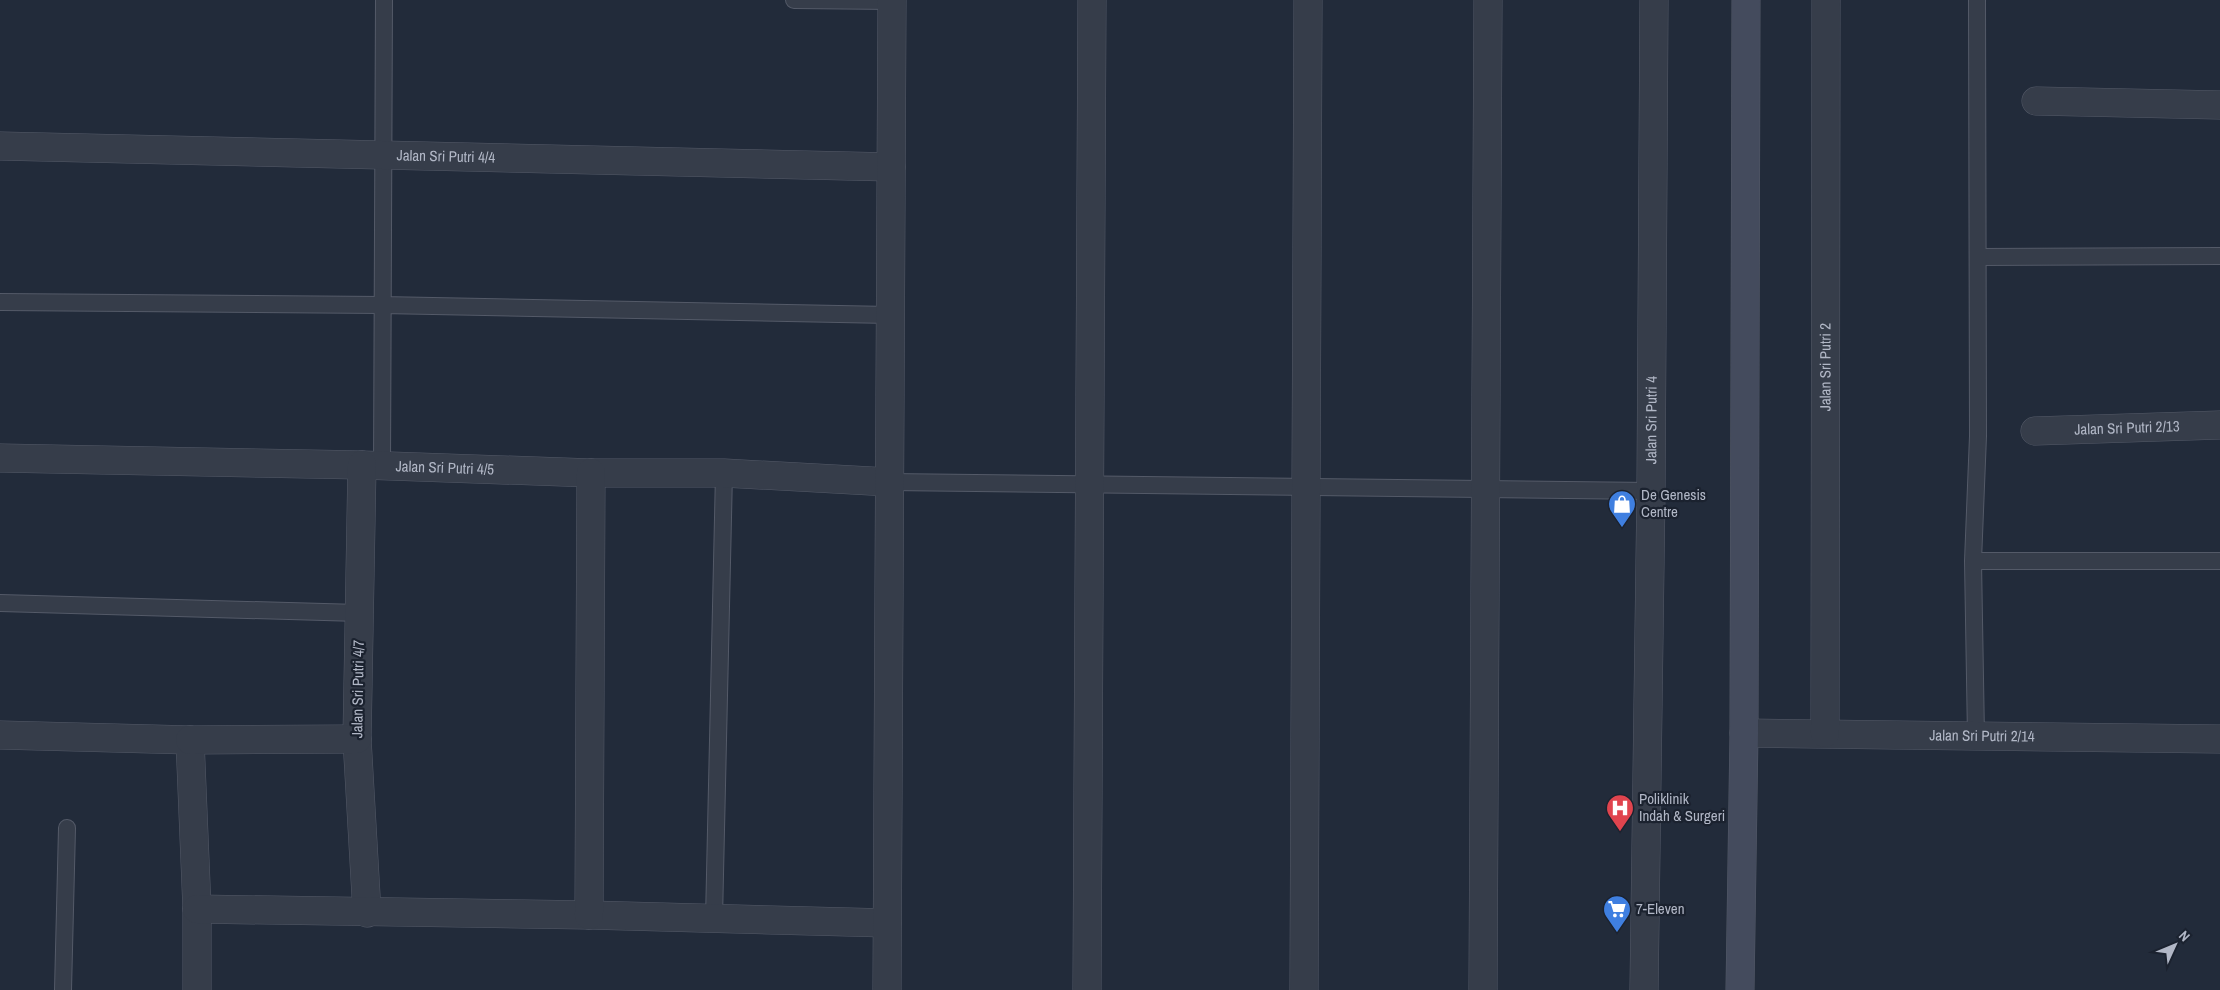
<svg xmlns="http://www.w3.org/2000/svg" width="2220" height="990" font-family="'Archivo Narrow',sans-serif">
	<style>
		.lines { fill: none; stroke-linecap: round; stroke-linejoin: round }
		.lane-casing { stroke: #545a68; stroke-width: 18 }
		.street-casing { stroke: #545a68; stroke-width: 29 }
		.secondary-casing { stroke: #545a68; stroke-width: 29 }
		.lane { stroke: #363d4a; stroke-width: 16 }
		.street { stroke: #363d4a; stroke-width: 28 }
		.secondary { stroke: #444b5d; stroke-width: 28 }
		.labels { text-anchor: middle; stroke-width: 4.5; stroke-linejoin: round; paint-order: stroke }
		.street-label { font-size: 15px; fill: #b1b7c6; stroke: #1b222f }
		.poi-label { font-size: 15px; fill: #b1b7c6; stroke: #1b222f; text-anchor: start }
	</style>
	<rect width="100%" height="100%" fill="#222b3a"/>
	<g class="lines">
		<g class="lane-casing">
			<path id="lane" d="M794 0 892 1
				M1978 257 2220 256
				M0 302 382 305 890 315
				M382 466 384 0
				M889 482 1651 491
				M1973 561H2220
				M0 603 359 613
				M1976 737 1973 561 1978 436 1977 0
				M714 919 724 473
				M63 990 67 828"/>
		</g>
		<g class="street-casing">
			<g id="street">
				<path d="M2036 101 2220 105"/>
				<path id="s1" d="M0 146 891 167"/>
				<path id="s2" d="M2035 431 2220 425"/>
				<path id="s3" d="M0 458 362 465 591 473H724L889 482"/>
				<path d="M362 465 357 739 367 913"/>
				<path id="s4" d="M1744 733 2220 739"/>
				<path id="s5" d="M1825 733 1826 0"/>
				<path d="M0 735 190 740 197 909V990"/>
				<path d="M190 740 357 739"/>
				<path d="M197 909 589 915 887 923"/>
				<path d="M589 915 591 473"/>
				<path d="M887 990 892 0"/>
				<path d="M1087 990 1092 0"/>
				<path d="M1304 990 1308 0"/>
				<path d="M1483 990 1488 0"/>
				<path id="s6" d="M1644 990 1651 491 1654 0"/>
			</g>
		</g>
		<g class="secondary-casing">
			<path id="secondary" d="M1740 990 1744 733 1746 0"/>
		</g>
		<use href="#lane" class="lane"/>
		<use href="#street" class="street"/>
		<use href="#secondary" class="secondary"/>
	</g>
	<defs>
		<g id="shop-pin" transform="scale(1.4375)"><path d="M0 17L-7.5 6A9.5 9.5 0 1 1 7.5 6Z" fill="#3f7fe0" stroke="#1b222f"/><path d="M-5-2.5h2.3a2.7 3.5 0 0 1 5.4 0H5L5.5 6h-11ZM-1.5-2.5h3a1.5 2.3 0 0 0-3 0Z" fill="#fff"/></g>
		<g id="hospital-pin" transform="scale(1.4375)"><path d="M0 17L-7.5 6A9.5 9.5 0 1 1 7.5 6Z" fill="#e0444e" stroke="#1b222f"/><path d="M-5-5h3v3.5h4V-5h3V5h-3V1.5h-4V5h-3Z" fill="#fff"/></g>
		<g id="supermarket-pin" transform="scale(1.4375)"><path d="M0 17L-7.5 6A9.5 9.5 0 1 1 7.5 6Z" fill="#3f7fe0" stroke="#1b222f"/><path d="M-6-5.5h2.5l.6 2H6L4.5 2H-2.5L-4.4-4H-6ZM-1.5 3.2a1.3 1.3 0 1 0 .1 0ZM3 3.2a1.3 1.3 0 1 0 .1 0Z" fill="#fff"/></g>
	</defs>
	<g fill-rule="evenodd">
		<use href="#shop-pin" x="1622" y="504"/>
		<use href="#hospital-pin" x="1620" y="808"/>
		<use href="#supermarket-pin" x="1617" y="909"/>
	</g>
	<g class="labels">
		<g class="street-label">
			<text dy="5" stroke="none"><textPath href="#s1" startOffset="446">Jalan Sri Putri 4/4</textPath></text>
			<text dy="5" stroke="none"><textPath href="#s5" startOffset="366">Jalan Sri Putri 2</textPath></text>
			<text dy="5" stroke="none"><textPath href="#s6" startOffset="570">Jalan Sri Putri 4</textPath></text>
			<text dy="5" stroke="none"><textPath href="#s2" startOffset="92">Jalan Sri Putri 2/13</textPath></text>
			<text dy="5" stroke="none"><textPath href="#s3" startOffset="445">Jalan Sri Putri 4/5</textPath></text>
			<text transform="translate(358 689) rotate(-89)" y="5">Jalan Sri Putri 4/7</text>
			<text dy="5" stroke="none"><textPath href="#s4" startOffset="238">Jalan Sri Putri 2/14</textPath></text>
		</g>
		<g class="poi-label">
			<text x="1641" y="500">De Genesis<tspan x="1641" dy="17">Centre</tspan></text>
			<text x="1639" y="804">Poliklinik<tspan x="1639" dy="17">Indah &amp; Surgeri</tspan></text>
			<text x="1636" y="914">7-Eleven</text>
		</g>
	</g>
	<g transform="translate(2175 945) rotate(46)" stroke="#1b222f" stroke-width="4" paint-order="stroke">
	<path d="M0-4L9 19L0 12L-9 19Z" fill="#b1b7c6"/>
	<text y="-8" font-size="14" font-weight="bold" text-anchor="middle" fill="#b1b7c6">N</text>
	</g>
</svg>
